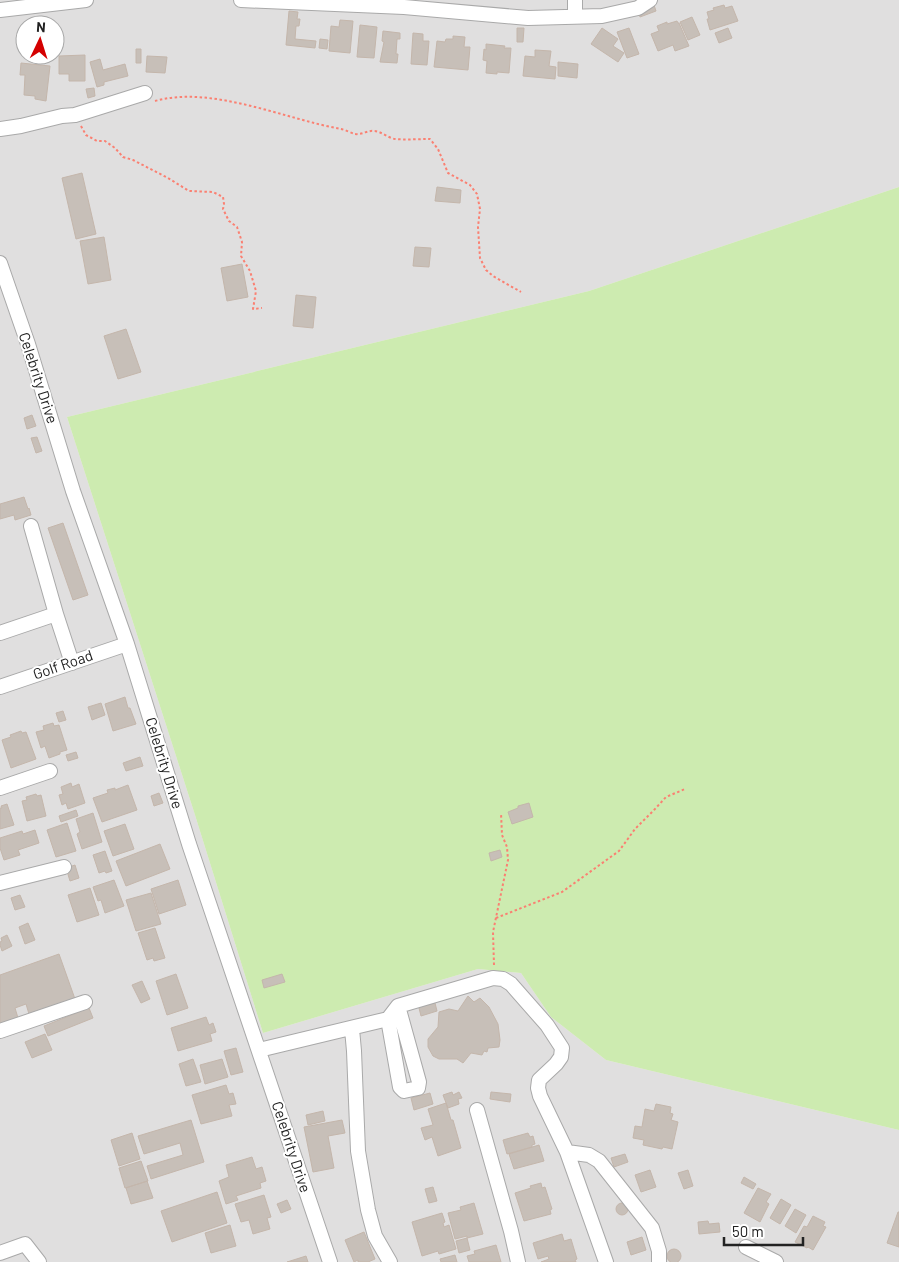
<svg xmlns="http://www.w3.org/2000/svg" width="899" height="1262" font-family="Barlow,sans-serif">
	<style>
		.residential { fill: #e0dfdf; fill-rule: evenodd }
		.grass { fill: #cdebb0 }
		.building { fill: #c7bfb8; stroke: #c4b6ab }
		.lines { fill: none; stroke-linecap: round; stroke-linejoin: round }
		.minor-casing { stroke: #a9a9a9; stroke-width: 16 }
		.path { stroke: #fa8072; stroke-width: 2; stroke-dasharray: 2.5 2.5; stroke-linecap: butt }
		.minor { stroke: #fff; stroke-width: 14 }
		.labels { text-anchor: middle; stroke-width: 4; stroke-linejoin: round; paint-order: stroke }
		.street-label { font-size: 15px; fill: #222; stroke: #fff }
	</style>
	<rect width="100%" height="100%" fill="#f2efe9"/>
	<path class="residential" d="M0 0H899V187L589 291 67 417 195 815 263 1033 478 969 521 973 551 1017 606 1060 899 1130V1262H0ZM25 25H55V55H25Z"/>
	<path class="grass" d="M899 187V1130L606 1060 551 1017 521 973 478 969 263 1033 195 815 67 417 589 291Z"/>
	<path class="building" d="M654 5 656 11 640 17 638 11Z
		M724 5 725 8 732 6 738 21 710 30 707 19H709L707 12 714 10 713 8Z
		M289 11 298 12 297 19H300L299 26H296L295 39 316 41 315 48 286 45Z
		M692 17 700 35 688 40 680 22Z
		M340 20 353 21 350 53 329 51 331 26 339 27Z
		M677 21 678 23H679L689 46 675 51 673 45 658 51 651 34 659 31 657 26 667 22V24Z
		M360 25 377 27 374 58 357 57Z
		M517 28H524L523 42H517Z
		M602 28 618 39 613 46 624 53 618 62 591 44Z
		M629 28 639 54 627 58 617 32Z
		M728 28 732 38 719 43 715 33Z
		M383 31 400 33V39H397L396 54H398L397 63 380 62 384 42 382 41Z
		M413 33 423 34V41H429L427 65 411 64Z
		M453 36 465 37 464 47H470L468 70 434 67 437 41 445 42 446 39H453Z
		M320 39 328 40 327 49 319 48Z
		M486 44 505 46 504 48H511L509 73 497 72V74L486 73 487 61 483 60 484 49 486 50Z
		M136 49H141V63H136Z
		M535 50 551 51 549 66 556 67 555 79 523 76 525 56 535 57Z
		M33 55H49L48 62 33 61Z
		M85 55V81H69V74H59V56Z
		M147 56 167 57 165 73 146 72Z
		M100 59 103 70 125 64 128 76 104 82V85L97 87 90 62Z
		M558 62 578 64 577 78 558 76Z
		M21 63 50 66 46 101 35 99V96L24 95 25 75H20Z
		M94 88 95 96 88 98 86 89Z
		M82 173 96 234 76 239 62 178Z
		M437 187 461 190 460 203 435 201Z
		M104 237 111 280 88 284 80 241Z
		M415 247 431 248 429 267 413 266Z
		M242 264 248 297 227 301 221 268Z
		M296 295 316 297 313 328 293 326Z
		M126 329 141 372 118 379 104 336Z
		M32 415 36 426 27 429 24 418Z
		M37 437 42 451 36 453 31 438Z
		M24 497 28 509 29 508 31 515 15 520 14 515 0 519V504Z
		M63 523 88 595 73 600 48 528Z
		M125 697 128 708H130L136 724 113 731 105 704Z
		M101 703 105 715 92 720 88 707Z
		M63 711 66 720 59 722 56 713Z
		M53 723 54 726 59 725 67 750 60 752V754L49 758 45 746 41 748 36 732 44 730 43 726Z
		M21 731 22 733 26 732 36 759 11 768 2 740 11 737 10 735Z
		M76 752 78 758 68 761 66 755Z
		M140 757 143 766 126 771 123 763Z
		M71 783 72 787 79 784 85 803 68 809 66 803 62 805 59 795 63 794 61 787Z
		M128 785 137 810 102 822 93 798 108 793 107 790 115 788V790Z
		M159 793 163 803 154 806 151 796Z
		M36 794 37 796 41 795 46 816 27 821 22 801 27 800 26 797Z
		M529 803 533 817 512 824 508 812 518 808V806Z
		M7 804 14 825 0 829V808H2L1 806Z
		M76 810 78 816 61 822 59 816Z
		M93 813 102 842 82 849 77 834 80 832 76 819Z
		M67 823 76 851 56 857 47 830Z
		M125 824 134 849 113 856 104 831Z
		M35 830 39 843 18 850 20 855 4 860 0 848V838L22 831 23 834Z
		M160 844 170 869 126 886 116 861Z
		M500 850 502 857 491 861 489 853Z
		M105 851 112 871 106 873 105 871 99 873 93 855Z
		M75 865 79 878 70 881 66 868Z
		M114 880 124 906 105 913 101 900 98 901 93 887Z
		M178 880 186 905 159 914 151 889Z
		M90 888 99 915 77 922 68 895Z
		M151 893 161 924 136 931 126 900Z
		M20 895 25 907 15 910 11 898Z
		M28 923 35 940 25 944 19 927Z
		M155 928 165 958 154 961 153 958 147 960 138 933Z
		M7 935 12 946 2 951 0 945V942L2 941 1 938Z
		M59 954 75 999 29 1014 26 1004 15 1008 18 1018 0 1024V975Z
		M176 974 188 1008 167 1015 156 981Z
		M282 974 285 982 264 988 262 980Z
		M142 981 150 999 141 1003 132 985Z
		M468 996 474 1002 480 998 489 1007 498 1024 500 1040 499 1047 488 1048 487 1052 484 1051 482 1055 471 1053 463 1063 457 1059H439L433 1056 428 1047V1039L438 1027 439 1012 449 1009 458 1011Z
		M434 999 437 1011 421 1016 418 1004Z
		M89 1008 93 1018 48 1036 44 1026Z
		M206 1017 209 1025 213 1023 216 1032 210 1034 212 1041 178 1051 171 1028Z
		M45 1034 52 1050 32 1058 25 1042Z
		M236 1048 243 1072 231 1075 224 1051Z
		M193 1059 201 1082 186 1086 179 1064Z
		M222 1059 228 1077 205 1084 200 1065Z
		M226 1085 229 1094 233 1093 236 1104 229 1105 232 1116 201 1124 192 1095Z
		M452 1092 453 1095 459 1092 462 1098 458 1099 459 1104 448 1108 443 1095Z
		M491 1092 511 1094 510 1102 490 1099Z
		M430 1093 433 1104 414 1110 411 1098Z
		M446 1103 451 1120H453L461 1148 438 1156 432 1137 425 1140 421 1128 433 1125 428 1109Z
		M656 1104 671 1107 670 1113 673 1114 671 1120 678 1122 672 1149 663 1147 662 1149 643 1145 644 1140 633 1138 635 1126 642 1127 645 1109 654 1111Z
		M323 1111 325 1121 308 1125 306 1115Z
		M191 1120 204 1162 151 1179 147 1166 183 1155 180 1143 144 1154 138 1136Z
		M342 1120 345 1133 328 1136 334 1168 313 1172 304 1127Z
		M132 1133 140 1159 119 1166 111 1140Z
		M528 1133 530 1137 533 1136 535 1144 532 1145V1147L507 1154 503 1140Z
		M539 1145 544 1161 514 1169 509 1154Z
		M625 1154 628 1162 614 1167 611 1158Z
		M252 1157 256 1169 262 1167 266 1181 260 1183 261 1188 236 1196 238 1200 226 1204 219 1181 229 1177 226 1165Z
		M141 1161 148 1181 125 1188 119 1168Z
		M650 1170 656 1187 641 1192 635 1175Z
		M688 1170 693 1186 684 1189 678 1173Z
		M744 1177 756 1184 753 1189 741 1183Z
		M147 1181 153 1198 131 1204 126 1188Z
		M541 1183 542 1188 545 1187 552 1209 550 1210 551 1214 524 1221 515 1193 531 1188 530 1186Z
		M433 1187 437 1201 429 1203 425 1189Z
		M758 1188 771 1194 766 1202 769 1204 760 1222 744 1213Z
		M217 1192 227 1223 172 1242 161 1211Z
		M264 1195 271 1217 267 1218 270 1229 253 1234 249 1220 241 1222 235 1204Z
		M781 1199 791 1205 780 1224 770 1218Z
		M287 1200 291 1209 281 1213 277 1204Z
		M616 1209a6 6 0 1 1 12 0a6 6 0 1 1-12 0Z
		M474 1203 483 1234 467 1238V1236L455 1239 448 1213 461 1210 460 1207Z
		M795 1209 806 1215 796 1233 785 1226Z
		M898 1212H899V1247L887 1243Z
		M442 1213 445 1222 443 1223 444 1227 449 1225 456 1249 439 1254 438 1251 422 1256 412 1222Z
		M813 1216 825 1222 823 1226 826 1227 813 1250 808 1247 807 1248 795 1242 804 1226 807 1227Z
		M708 1221 709 1224 719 1223 720 1232 699 1234 698 1222Z
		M230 1225 236 1246 211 1253 205 1233Z
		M364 1232 375 1259 368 1262H358V1260L354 1262 345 1240Z
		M562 1234 564 1241 571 1239 577 1259 575 1260 576 1262H541L549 1259 548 1256 538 1259 533 1243Z
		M642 1237 646 1250 631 1255 627 1242Z
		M467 1238 470 1250 459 1253 456 1241Z
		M496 1245 501 1262H469L467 1256 475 1254 474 1251Z
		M667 1256a7 7 0 1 1 14 0a7 7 0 1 1-14 0Z
		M455 1255 457 1262H441L440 1259Z
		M306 1256 308 1262H287Z"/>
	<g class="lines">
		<g class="minor-casing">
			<path id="minor" d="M241 0 404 7 528 18 602 16 638 8 650 0
				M0 10 86 0
				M575 16V0
				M0 129 21 126 62 116 75 115 145 93
				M0 263 28 344 73 491 127 644 189 844 330 1262
				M56 614 72 663
				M0 633 56 614 31 526
				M0 687 127 644
				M0 788 50 771
				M0 883 64 867
				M388 1019 400 1087 404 1091 418 1088 419 1082 398 1006
				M352 1029 354 1051 358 1151 368 1210 375 1236 390 1262
				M0 1031 85 1002
				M259 1050 388 1019 398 1006 493 978 503 979 511 984 547 1025 562 1048 561 1057 556 1064 539 1080 538 1088 540 1096 567 1152 606 1262
				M477 1110 511 1231 518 1262
				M567 1152 589 1155 599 1161 652 1228 659 1251V1262
				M746 1247 776 1262
				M0 1253 25 1244 39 1262"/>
		</g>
		<path class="path" d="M155 101C211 85 285 119 341 129 346 130 351 133 355 134 362 135 368 130 374 131 381 131 388 138 395 139 407 140 419 139 430 139L438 149 448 173 470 185 477 194 480 209 478 227 480 258 486 270 493 276 521 292
			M81 126 86 135 97 141H105L115 148 123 157 133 160 168 178 189 191 213 192 223 197 224 204 223 209 229 221 237 227 242 242 241 256 250 271 256 291 253 309 262 308
			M496 918 562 892 619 851 635 829 654 810 666 797 685 789
			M494 965 493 932 508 860 507 847 502 835 501 813"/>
		<use href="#minor" class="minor"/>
	</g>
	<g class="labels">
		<g class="street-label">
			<text transform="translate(38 378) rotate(72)" y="5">Celebrity Drive</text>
			<text transform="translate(63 665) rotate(-19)" y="5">Golf Road</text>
			<text transform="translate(164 763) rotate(73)" y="5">Celebrity Drive</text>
			<text transform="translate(291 1147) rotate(72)" y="5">Celebrity Drive</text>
		</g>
	</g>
	<g transform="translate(40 40) rotate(4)"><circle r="24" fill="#ffffff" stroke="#a7a7a7"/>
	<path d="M0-4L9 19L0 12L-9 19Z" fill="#d40000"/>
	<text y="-8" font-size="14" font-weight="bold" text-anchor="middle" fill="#222222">N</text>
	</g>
	<path d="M724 1237v8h79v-8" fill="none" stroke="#222222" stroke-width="2.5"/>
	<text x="732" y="1237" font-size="15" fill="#222222" stroke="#ffffff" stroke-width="4" paint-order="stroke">50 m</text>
</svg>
